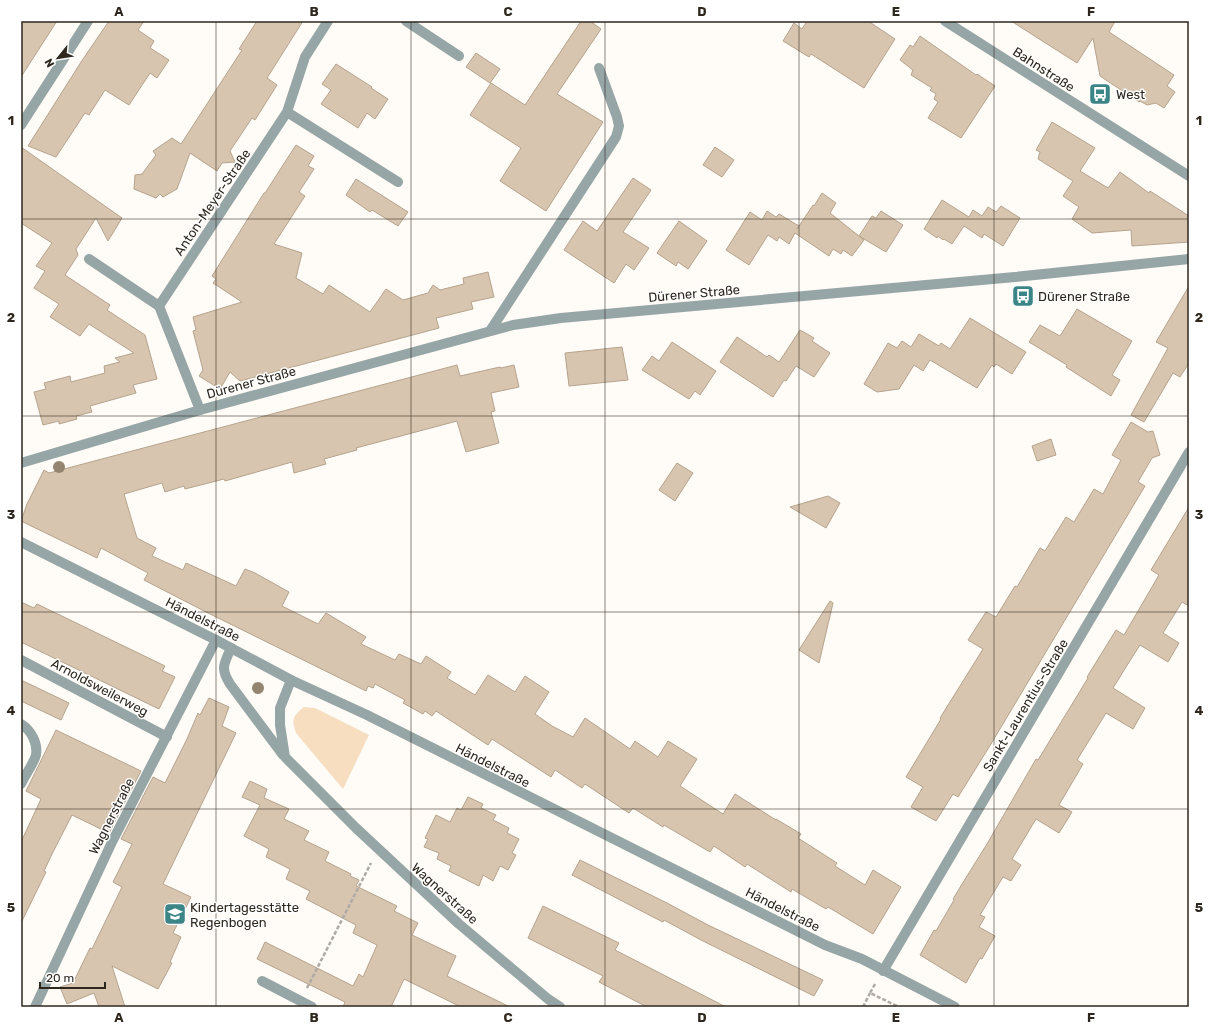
<svg xmlns="http://www.w3.org/2000/svg" width="1210" height="1028" font-family="Rubik,sans-serif">
	<style>
		.green { fill: #f7dec1 }
		.building { fill: #d8c5af; stroke: #b5a38d }
		.lines { fill: none; stroke-linecap: round; stroke-linejoin: round }
		.path { stroke: #b0aaa4; stroke-width: 2.5; stroke-dasharray: 4 2; stroke-linecap: butt }
		.service { stroke: #96a5a5; stroke-width: 10 }
		.minor { stroke: #96a5a5; stroke-width: 10 }
		.tertiary { stroke: #96a5a5; stroke-width: 10 }
		.tree { fill: #938570 }
		.grid { fill: none; stroke: #2e271e; stroke-width: 1; stroke-opacity: 0.55 }
		.labels { text-anchor: middle; stroke-width: 3; stroke-linejoin: round; paint-order: stroke }
		.street-label { font-size: 13px; fill: #2e271e; stroke: #fff }
		.poi-label { font-size: 13px; fill: #2e271e; stroke: #fff; text-anchor: start }
		.neatline { fill: none; stroke: #2e271e; stroke-width: 1.5 }
		.grid-label { font-size: 13px; text-anchor: middle; font-weight: bold; fill: #2e271e }
	</style>
	<rect width="100%" height="100%" fill="#fffbf6"/>
	<path class="green" d="M304 707 315 708 369 735 343 789 296 733C291 719 293 716 304 707Z"/>
	<path class="building" d="M21 21H57L21 77Z
		M109 21H144L138 30 154 41 150 48 169 60 157 78 150 73 129 105 105 90 89 115 85 113 56 157 28 146 81 62Z
		M257 21H303L267 78 277 85 255 120 252 118 230 151 235 162 222 163 217 171 190 153 177 189 163 197 160 194 156 198 134 189 135 175 142 174 156 155 153 151 172 138 181 144 242 50 239 49Z
		M581 21H590L601 29 557 94 603 122 546 211 500 181 521 148 470 115 491 83 525 105Z
		M807 21H868L895 39 864 88 811 54 809 57 783 41 794 23 802 29Z
		M1011 21H1115L1109 32 1174 75 1167 86 1175 92 1164 108 1156 103 1147 105 1140 101 1139 102 1100 76 1093 38 1077 63Z
		M920 36 976 75 977 74 995 86 961 138 928 118 938 102 934 99 936 94 930 90 932 88 911 75 913 70 900 60 910 45 913 47Z
		M476 53 500 69 490 83 466 67Z
		M336 64 372 87 371 88 388 99 375 119 367 113 358 128 321 104 331 90 322 84Z
		M1052 122 1095 148 1080 171 1108 188 1120 172 1149 193 1150 191 1189 216V242L1132 246 1131 230 1092 233 1072 219 1079 207 1063 196 1073 181 1038 159 1040 152 1036 150Z
		M296 145 314 156 308 166 314 169 299 192 305 196 274 244 302 253 296 278 323 294 329 285 370 312 386 289 403 300 428 293 433 285 440 290 464 284 463 278 488 272 494 297 471 302 473 309 436 318 439 328 240 381 230 372 220 389 199 376 203 370 193 331 196 330 193 317 242 302 213 283 216 279 212 276 264 193H265Z
		M21 147 122 218 108 241 96 218 76 249 78 255 65 275 110 305 107 310 145 335 157 379 133 385 136 393 90 406 92 412 76 416 77 419 59 424V421L43 425 34 392 46 389 44 383 70 376 71 382 105 373 104 366 120 362 115 358 134 353 89 324 80 336 50 317 59 304 34 288 45 271 36 266 52 243 21 223Z
		M715 147 734 160 722 177 703 165Z
		M633 178 651 190 623 232 649 248 634 270 626 264 614 283 564 250 583 221 597 231Z
		M356 179 408 212 398 226 372 210 370 212 346 195Z
		M822 193 836 203 830 213 864 240 852 256 843 250 841 254 833 249 829 256 795 233 789 244 779 237 777 241 768 235 749 265 726 250 750 212 762 220 767 211 776 217 779 214 799 226 797 229 813 205 814 206Z
		M942 200 969 217 973 210 982 216 988 207 996 212 1001 206 1020 218 1003 246 984 234 982 238 964 226 952 244 944 239 943 240 938 236 937 238 924 229Z
		M881 211 903 225 886 252 859 236 872 216 876 218Z
		M679 221 707 241 688 269 678 262 676 266 657 253Z
		M1189 286V363L1180 377 1173 373 1144 422 1131 415 1168 348 1156 342Z
		M1077 309 1132 341 1112 375 1120 380 1111 396 1066 367 1067 365 1029 342 1040 325 1060 336Z
		M970 318 1026 352 1012 374 996 364 994 367 992 365 977 388 930 360 923 371 914 365 899 389 877 392 864 384 888 343 897 348 902 341 911 347 919 334 939 346 941 343 950 349Z
		M800 330 814 338 812 341 830 353 814 377 796 366 786 381 784 380 773 397 720 362 737 337 767 357 769 355 779 362Z
		M672 342 716 371 700 395 695 391 689 399 642 370 652 356 659 361Z
		M622 347 628 380 569 386 565 353Z
		M457 365 460 376 500 367 501 368 514 365 519 387 491 393 495 411 491 412 499 443 466 452 457 421 356 448 357 450 324 459 326 464 294 473 292 462 225 481 224 479 185 489 184 486 165 492 162 483 124 494 137 538 156 548 152 556 183 570 186 563 236 586 245 569 255 573 289 592 282 606 318 624 326 613 366 637 361 644 395 660 399 654 421 664 426 656 451 672 447 678 475 695 488 675 515 692 525 676 549 692 535 714 552 726 573 737 585 718 630 749 635 741 658 757 668 741 697 759 680 786 723 814 735 794 776 820V819L801 834 798 838 837 863 835 866 865 885 873 870 901 887 873 934 828 907 826 909 792 889 791 892 747 864 745 867 714 846 710 852 664 825 663 827 633 808 629 813 585 784 582 788 555 770 551 777 492 739 488 745 436 711 432 716 425 711 423 714 403 703 405 700 375 684 373 688 368 686 366 691 206 612 144 580 148 573 101 548 97 558 21 521 27 504 44 470 49 473Z
		M1131 422 1148 432 1153 431 1160 455 1152 458 1138 482 1145 486 991 744 958 797 953 794 936 821 911 807 923 787 906 777 941 719 940 718 983 649 968 640 986 612 996 617 1015 586 1017 587 1040 548 1045 551 1066 517 1074 522 1094 489 1103 494 1121 460 1112 455Z
		M1051 439 1056 455 1037 461 1032 446Z
		M677 463 693 473 675 501 659 490Z
		M828 496 840 503 826 528 790 507Z
		M1189 507V606L1182 602 1163 633 1179 643 1168 662 1140 645 1126 667 1113 688 1145 708 1133 729 1106 713 1077 760 1083 764 1059 805 1072 812 1059 833 1036 819 1012 859 1021 865 1011 881 1003 877 980 915 985 917 979 927 995 936 982 959 980 958 966 983 920 955 934 930 936 931 954 900 953 899 962 884 987 844 1036 759 1038 760 1088 678 1087 677 1116 630 1124 635 1159 575 1151 570Z
		M830 601 833 603 819 663 799 650Z
		M21 602 34 608 37 604 165 666 162 671 175 677 159 709 21 642Z
		M21 680 69 703 61 720 21 701Z
		M209 698 229 707 222 726 236 733 163 884 191 897 173 933 181 937 170 962 172 963 158 989 112 966 125 1007H99L94 993 67 1004 60 987 73 983 90 948 92 949 122 887 113 882 132 844 121 839 153 777 165 783 187 739 198 713 200 715Z
		M56 730 141 771 109 833 72 815 53 852 44 871 46 872 21 923V842L41 799 26 791Z
		M250 781 267 789 264 798 289 809 284 819 309 831 304 840 329 852 325 861 351 874 350 876 359 880 356 886 397 906 394 911 418 923 412 935 456 956 447 976 510 1007H461L404 979 391 1007H343L345 1002 257 959 265 942 353 986 359 974 363 977 377 945 353 933 356 925 306 899 310 891 286 879 290 869 266 857 269 849 244 836 260 805 242 797Z
		M468 797 483 804 481 808 496 815 493 820 509 828 507 833 519 839 512 853 516 855 508 870 500 866 493 881 483 875 479 886 449 871 451 866 437 859 439 853 424 847 428 839 425 838 436 815 450 822 457 808 461 810Z
		M580 860 667 903 708 925 823 980 814 996 701 940 664 920 663 922 655 918 572 875Z
		M543 906 619 943 615 950 726 1007H647L599 982 603 976 528 938Z"/>
	<g class="lines">
		<path class="path" d="M875 984 870 993 899 1007
			M307 988 371 863
			M863 1007 870 993"/>
		<path class="service" d="M490 331 616 137 619 126 617 117 599 68
			M21 660 167 737
			M262 981 312 1007"/>
		<path class="minor" d="M406 21 459 56
			M945 21 1189 176
			M287 112 398 182
			M21 125 88 21
			M89 259 159 306
			M200 410 159 306 287 112 305 57 328 21
			M231 648C224 664 220 668 230 684L283 755
			M291 680 280 708V725L285 757 356 828 459 924 548 999 560 1007
			M21 724C31 730 38 743 36 755 34 763 25 775 21 784
			M883 971 1189 452
			M35 1007 112 842 216 640"/>
		<path class="tertiary" d="M21 463 200 410 513 325 561 318 1015 277 1189 259
			M21 542 216 640 291 680 367 715 825 945 862 959 955 1007"/>
	</g>
	<g class="tree">
		<circle cx="59" cy="467" r="6"/>
		<circle cx="258" cy="688" r="6"/>
	</g>
	<path class="grid" d="M216 21V1007M411 21V1007M605 21V1007M799 21V1007M994 21V1007M21 219H1189M21 416H1189M21 612H1189M21 809H1189"/>
	<defs>
		<g id="bus-square" transform="scale(1.15)"><rect x="-9" y="-9" width="18" height="18" rx="4" fill="#3c8587" stroke="#fff"/><path d="M-5-6H5V4H4V6H2V4H-2V6H-4V4H-5ZM-3.5-4V0h7V-4ZM-3.5 1.2v1.5H-2V1.2ZM2 1.2v1.5H3.5V1.2Z" fill="#fff"/></g>
		<g id="school-square" transform="scale(1.15)"><rect x="-9" y="-9" width="18" height="18" rx="4" fill="#3c8587" stroke="#fff"/><path d="M0-5L7-2L0 1L-7-2ZM-4 1L0 2.5L4 1V4Q0 6-4 4Z" fill="#fff"/></g>
	</defs>
	<g fill-rule="evenodd">
		<use href="#bus-square" x="1100" y="94"/>
		<use href="#bus-square" x="1023" y="296"/>
		<use href="#school-square" x="175" y="914"/>
	</g>
	<g class="labels">
		<g class="street-label">
			<text transform="translate(1044 69) rotate(33)" y="5">Bahnstraße</text>
			<text transform="translate(212 202) rotate(-56)" y="5">Anton-Meyer-Straße</text>
			<text transform="translate(694 293) rotate(-5)" y="5">Dürener Straße</text>
			<text transform="translate(251 382) rotate(-15)" y="5">Dürener Straße</text>
			<text transform="translate(203 619) rotate(27)" y="5">Händelstraße</text>
			<text transform="translate(100 687) rotate(28)" y="5">Arnoldsweilerweg</text>
			<text transform="translate(1025 705) rotate(-59)" y="5">Sankt-Laurentius-Straße</text>
			<text transform="translate(493 765) rotate(27)" y="5">Händelstraße</text>
			<text transform="translate(111 816) rotate(-63)" y="5">Wagnerstraße</text>
			<text transform="translate(445 893) rotate(42)" y="5">Wagnerstraße</text>
			<text transform="translate(783 909) rotate(27)" y="5">Händelstraße</text>
		</g>
		<g class="poi-label">
			<text x="1116" y="99">West</text>
			<text x="1038" y="301">Dürener Straße</text>
			<text x="190" y="912">Kindertagesstätte<tspan x="190" dy="15">Regenbogen</tspan></text>
		</g>
	</g>
	<rect width="1210" height="1028" fill="none" stroke="#ffffff" stroke-width="44"/>
	<g transform="translate(58 58) rotate(240)" stroke="#ffffff" stroke-width="3" paint-order="stroke">
	<path d="M0-3L7 15L0 10L-7 15Z" fill="#2e271e"/>
	<text y="-6" font-size="11" font-weight="bold" text-anchor="middle" fill="#2e271e">N</text>
	</g>
	<path d="M40 982v6h65v-6" fill="none" stroke="#2e271e" stroke-width="2"/>
	<text x="46" y="982" font-size="12" fill="#2e271e" stroke="#ffffff" stroke-width="3" paint-order="stroke">20 m</text>
	<rect x="22" y="22" width="1166" height="984" class="neatline"/>
	<g class="grid-label">
		<text x="119" y="16">A</text>
		<text x="314" y="16">B</text>
		<text x="508" y="16">C</text>
		<text x="702" y="16">D</text>
		<text x="896" y="16">E</text>
		<text x="1091" y="16">F</text>
		<text x="11" y="125">1</text>
		<text x="1199" y="125">1</text>
		<text x="11" y="322">2</text>
		<text x="1199" y="322">2</text>
		<text x="11" y="519">3</text>
		<text x="1199" y="519">3</text>
		<text x="11" y="715">4</text>
		<text x="1199" y="715">4</text>
		<text x="11" y="912">5</text>
		<text x="1199" y="912">5</text>
		<text x="119" y="1022">A</text>
		<text x="314" y="1022">B</text>
		<text x="508" y="1022">C</text>
		<text x="702" y="1022">D</text>
		<text x="896" y="1022">E</text>
		<text x="1091" y="1022">F</text>
	</g>
</svg>
